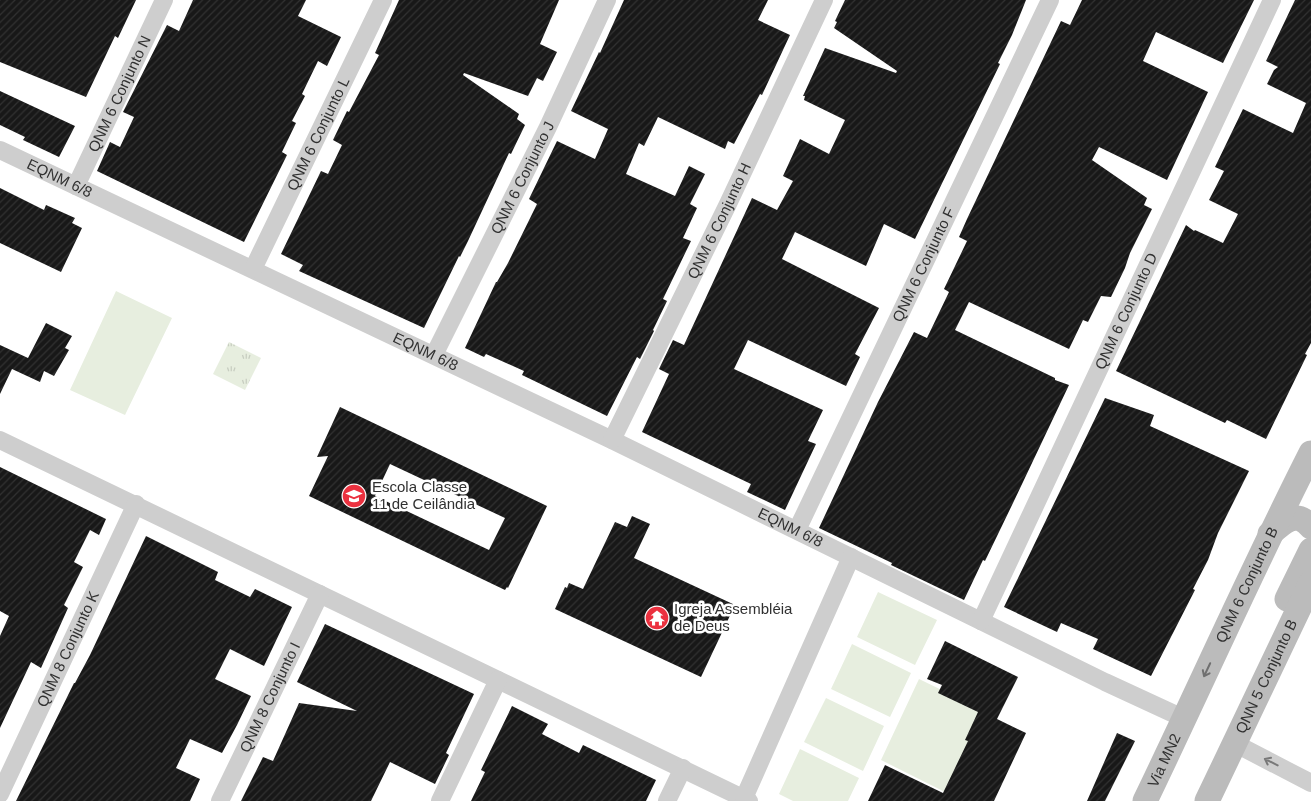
<svg xmlns="http://www.w3.org/2000/svg" width="1311" height="801" font-family="Arial,sans-serif">
	<style>
		.grass { fill: #e7eedf }
		.park { fill: url(#park-tufts) }
		.building { fill: url(#building-hatch); fill-rule: evenodd }
		.lines { fill: none; stroke-linecap: round; stroke-linejoin: round }
		.street { stroke: #cecece; stroke-width: 18 }
		.secondary { stroke: #bbb; stroke-width: 25 }
		.oneway { stroke: #6f6f6f }
		.oneway2 { stroke: #787878 }
		.labels { text-anchor: middle; stroke-width: 5; stroke-linejoin: round; paint-order: stroke }
		.street-label { font-size: 15px; fill: #313131; stroke: #fff }
		.poi-label { font-size: 15px; fill: #313131; stroke: #fff; text-anchor: start }
	</style>
	<defs>
		<pattern id="park-tufts" width="24" height="20" patternUnits="userSpaceOnUse" patternTransform="scale(1.25)"><rect width="24" height="20" fill="#e7eedf"/><path d="M3 7l-1-3M5 7V3M7 7l1-3M15 17l-1-3M17 17v-4M19 17l1-3" fill="none" stroke="#c7cdc0"/></pattern>
		<pattern id="building-hatch" width="6" height="6" patternUnits="userSpaceOnUse" patternTransform="scale(1.25)"><rect width="6" height="6" fill="#181818"/><path d="M-1 1l2-2M0 6l6-6M5 7l2-2" fill="none" stroke="#313131"/></pattern>
	</defs>
	<rect width="100%" height="100%" fill="#fff"/>
	<path class="grass" d="M116 291 172 318 125 415 70 390Z
		M878 592 937 620 915 665 857 637Z
		M852 644 911 673 890 717 831 689Z
		M919 679 983 710 945 792 881 760Z
		M826 698 884 726 863 771 804 742Z
		M800 749 859 778 848 801H793L779 794Z"/>
	<path class="park" d="M229 342 261 358 245 390 213 374Z"/>
	<path class="building" d="M0 0H136L118 38 115 36 86 97 0 62Z
		M193 0H306L298 16 341 37 327 66 318 61 302 94 305 96 292 121 296 123 282 152 287 155 244 242 97 171 110 142 120 147 134 117 123 112 167 25 179 31Z
		M399 0H559L540 44 557 52 543 81 537 78 528 96 464 73 463 75 519 114 517 119 525 125 511 154 509 153 468 241 460 257 459 256 424 328 299 271 303 265 281 254 321 171 328 174 342 145 333 140 347 111 349 112 379 55 375 53Z
		M624 0H768L758 20 790 35 762 95 760 94 734 144 728 141 725 149 658 117 644 146 639 143 626 174 675 196 689 166 705 174 690 204 697 208 683 238 691 241 663 299 667 301 653 330 654 331 640 359 637 357 607 416 522 375 524 371 486 354 484 357 465 348 496 282H497L508 263 537 204 529 199 557 141 595 159 608 129 571 111 599 52 600 53Z
		M845 0H1026L1012 35 998 63 1000 64 915 239 884 224 866 266 795 232 782 259 879 308 855 354 860 357 846 386 748 340 734 369 823 410 808 441 816 444 785 510 747 492 751 484 642 432 669 374 659 369 673 340 684 345 752 198 777 210 793 181 783 176 800 139 829 154 845 120 804 100 805 96H803L825 48 896 73 897 71 834 28 837 22 835 21Z
		M1082 0H1254L1223 63 1156 32 1143 61 1208 92 1167 180 1099 147 1092 160 1147 198 1144 205 1152 209 1130 253 1125 268 1111 297 1101 296 1088 322 1083 320 1069 349 969 302 955 330 1055 378V380L1069 385 1013 503 985 561 983 560 964 600 891 565 892 563 819 528 878 402 914 332 927 338 949 292 944 289 967 241 959 237 967 219 1061 21 1070 25Z
		M1295 0H1311V343L1305 354 1307 355 1266 439 1227 420 1225 423 1116 371 1186 225 1194 231 1195 230 1223 243 1238 214 1209 200 1224 171 1215 167 1243 109 1293 133 1306 103 1267 84 1274 70 1278 67 1266 61Z
		M0 91 75 126 59 157 23 140 25 137 0 125Z
		M0 188 44 210 46 205 75 218 72 223 82 228 61 272 0 243Z
		M46 323 72 336 65 348 69 350 54 376 44 371 40 382 12 369 0 394V345L28 358Z
		M1105 398 1154 415 1150 426 1249 471 1218 533 1208 560 1193 589 1195 590 1151 676 1093 649 1098 639 1061 623 1057 632 1004 607Z
		M340 407 547 506 508 588 507 587 505 590 309 496 328 456 317 457ZM390 464 505 518 489 550 375 496Z
		M0 467 106 519 99 535 90 530 74 562 83 567 64 605 68 608 41 668 31 662 0 728V636L9 616 0 611Z
		M632 516 650 524 634 558 735 605 701 677 555 609 565 587 567 588 569 583 583 589 615 522 627 527Z
		M146 536 218 572 215 580 250 597 255 589 292 607 264 666 230 649 215 679 251 696 237 725 222 753 190 739 176 768 200 779 190 801H16L74 683H75L90 655Z
		M325 624 474 694 446 753 449 755 435 784 390 762 371 801H241L263 757 273 761 299 703 357 711 297 682Z
		M945 641 1018 677 997 719 1026 733 994 801H868L885 765 943 793 968 741 965 740 978 712 938 693 942 685 927 679Z
		M512 706 548 724 542 734 579 753 583 745 656 780 646 801H471L485 772 481 770Z
		M1117 733 1135 741 1105 801H1087Z"/>
	<g class="lines">
		<g class="street">
			<path id="s1" d="M0 150 612 440 1105 682 1185 719"/>
			<path id="s2" d="M76 186 164 0"/>
			<path id="s3" d="M253 269 383 0"/>
			<path id="s4" d="M434 355 548 127 607 0"/>
			<path d="M0 440 749 801"/>
			<path id="s5" d="M612 440 727 206 824 0"/>
			<path id="s6" d="M797 530 1050 0"/>
			<path id="s7" d="M981 621 1272 0"/>
			<path d="M1234 743 1311 783"/>
			<path id="s8" d="M0 794 136 504"/>
			<path d="M744 798 851 557"/>
			<path id="s9" d="M220 801 320 594"/>
			<path d="M440 801 498 680"/>
			<path d="M667 801 683 768"/>
		</g>
		<g class="secondary">
			<path d="M1270 534C1283 522 1296 509 1311 527"/>
			<path d="M1287 599 1311 550"/>
			<path id="s10" d="M1145 801C1201 685 1253 567 1311 453"/>
			<path id="s11" d="M1207 801 1311 583"/>
		</g>
	</g>
	<defs><path id="oneway-shaft" d="M-6 0H5M1.5-3L5.5 0L1.5 3" fill="none" stroke-width="1.6" stroke-linecap="round" stroke-linejoin="round" transform="scale(1.25)"/></defs>
	<use class="oneway" href="#oneway-shaft" transform="translate(1207 670) rotate(115)"/>
	<use class="oneway2" href="#oneway-shaft" transform="translate(1271 762) rotate(-153)"/>
	<defs>
		<g id="school-disc" transform="scale(1.25)"><circle r="9.5" fill="#eb313f" stroke="#fff"/><path d="M0-5L7-2L0 1L-7-2ZM-4 1L0 2.5L4 1V4Q0 6-4 4Z" fill="#fff"/></g>
		<g id="temple-disc" transform="scale(1.25)"><circle r="9.5" fill="#eb313f" stroke="#fff"/><path d="M0-6L5-2H3V0L6.5 2.5H4V6H1.5V3h-3V6H-4V2.5H-6.5L-3 0V-2H-5Z" fill="#fff"/></g>
	</defs>
	<g fill-rule="evenodd">
		<use href="#school-disc" x="354" y="496"/>
		<use href="#temple-disc" x="657" y="618"/>
	</g>
	<g class="labels">
		<g class="street-label">
			<text dy="5" stroke="none"><textPath href="#s2" startOffset="102">QNM 6 Conjunto N</textPath></text>
			<text dy="5" stroke="none"><textPath href="#s3" startOffset="150">QNM 6 Conjunto L</textPath></text>
			<text dy="5" stroke="none"><textPath href="#s1" startOffset="66">EQNM 6/8</textPath></text>
			<text dy="5" stroke="none"><textPath href="#s4" startOffset="198">QNM 6 Conjunto J</textPath></text>
			<text dy="5" stroke="none"><textPath href="#s5" startOffset="244">QNM 6 Conjunto H</textPath></text>
			<text dy="5" stroke="none"><textPath href="#s6" startOffset="294">QNM 6 Conjunto F</textPath></text>
			<text dy="5" stroke="none"><textPath href="#s7" startOffset="342">QNM 6 Conjunto D</textPath></text>
			<text dy="5" stroke="none"><textPath href="#s1" startOffset="471">EQNM 6/8</textPath></text>
			<text dy="5" stroke="none"><textPath href="#s1" startOffset="876">EQNM 6/8</textPath></text>
			<text dy="5" stroke="none"><textPath href="#s10" startOffset="239">QNM 6 Conjunto B</textPath></text>
			<text dy="5" stroke="none"><textPath href="#s8" startOffset="160">QNM 8 Conjunto K</textPath></text>
			<text dy="5" stroke="none"><textPath href="#s11" startOffset="138">QNN 5 Conjunto B</textPath></text>
			<text dy="5" stroke="none"><textPath href="#s9" startOffset="115">QNM 8 Conjunto I</textPath></text>
			<text dy="5" stroke="none"><textPath href="#s10" startOffset="45">Via MN2</textPath></text>
		</g>
		<g class="poi-label">
			<text x="372" y="492">Escola Classe<tspan x="372" dy="17">11 de Ceilândia</tspan></text>
			<text x="674" y="614">Igreja Assembléia<tspan x="674" dy="17">de Deus</tspan></text>
		</g>
	</g>
</svg>
